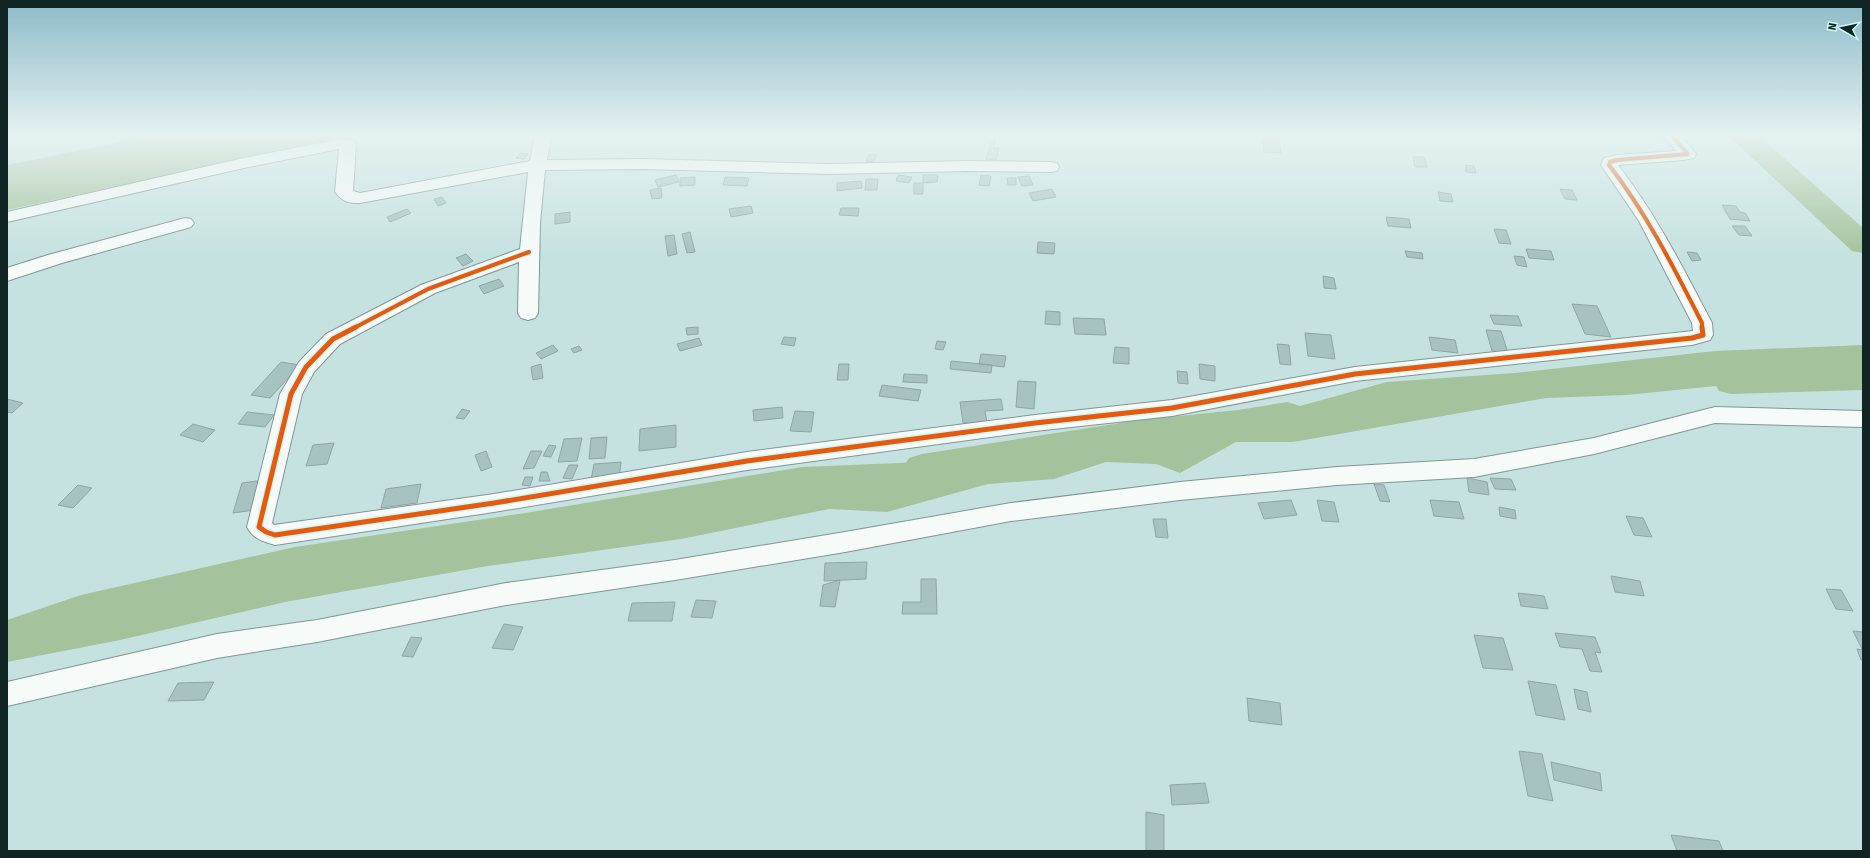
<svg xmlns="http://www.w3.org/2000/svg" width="1870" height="858" font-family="'Fira Sans',sans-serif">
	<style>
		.water { fill: #a4c29b }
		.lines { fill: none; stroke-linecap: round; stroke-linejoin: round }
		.river { fill: #a4c29b; fill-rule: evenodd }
		.building { fill: #a6c3c1; stroke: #90a5a4 }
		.street-casing { stroke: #809695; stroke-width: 2 }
		.street { fill: #f6fbfa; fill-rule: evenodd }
		.cycleway-far1-casing { stroke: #c8faf8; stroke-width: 6 }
		.cycleway-casing { stroke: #c8faf8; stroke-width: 8 }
		.cycleway-far1 { stroke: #e8590c; stroke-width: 4 }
		.cycleway { stroke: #e8590c; stroke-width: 5 }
	</style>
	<rect width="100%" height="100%" fill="#c6e2e0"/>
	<path class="water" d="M155 135H356L7 210V165Z
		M1863 345V377L1776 380 1626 395 1546 398 1293 442H1236L1180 473 1156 464 1106 462 1054 479 988 484 887 512 829 509 681 539 488 566 285 602 120 640 7 662V620L81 595 295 547 525 513 802 467 972 460 1140 433 1238 423 1387 382 1515 373 1715 351Z"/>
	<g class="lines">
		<path class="river" d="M1730 135H1758L1863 228V253L1852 251 1734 141Z
			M1863 366V390L1731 394 1719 391 1714 382 1719 373 1731 370Z
			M1287 402 1300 406 1305 415 1300 424C1248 440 1193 440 1141 446 1067 456 995 470 922 482L909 478 903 468 909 458 922 454 1140 420 1238 410Z"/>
	</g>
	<path class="building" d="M1262 135 1279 137 1281 153 1264 152Z
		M990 138H996L994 145 989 144Z
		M990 147 999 148 996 160 986 159Z
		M520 153 528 154 524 159 516 158Z
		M869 154 877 155 873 162 866 161Z
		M1413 157H1424L1427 167H1415Z
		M1465 165 1474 166 1476 173 1466 172Z
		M676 175 679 182 658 187 655 180Z
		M898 175 912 177 909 183 896 181Z
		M923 175H938L937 182 923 183Z
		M981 175 991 176 989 186 979 185Z
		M1029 176 1033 185 1022 186 1018 177Z
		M695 177V185L680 186V178Z
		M725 177 749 178 747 186 723 185Z
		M1007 178H1016V185H1008Z
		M866 179H878L877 190H865Z
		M861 181 862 188 837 191V183Z
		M914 183H923V194H914Z
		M661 188 662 198 652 199 650 190Z
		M1052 189 1056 197 1033 201 1029 193Z
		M1560 189 1572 190 1577 200 1565 199Z
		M1438 192 1451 194 1453 202 1440 201Z
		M442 197 446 203 438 206 434 199Z
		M1722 205 1736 206 1740 212 1745 213 1750 221 1730 219Z
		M751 206 753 213 731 217 729 209Z
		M841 208H859L858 216 839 215Z
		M407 209 411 213 390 222 387 217Z
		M570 212V222L555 224V214Z
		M1386 217 1409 219 1411 228 1388 226Z
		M1732 226H1745L1752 236 1739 235Z
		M1494 229 1506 230 1511 244 1499 243Z
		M690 232 695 252 687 253 682 234Z
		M674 235 677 254 668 256 665 236Z
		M1038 242 1055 243 1054 254 1037 253Z
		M1526 249 1551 251 1554 260 1529 258Z
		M1405 251 1422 253 1423 259 1407 257Z
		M1687 252 1697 253 1701 260 1692 261Z
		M466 254 473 261 463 266 456 258Z
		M1514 256 1524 257 1527 267 1517 265Z
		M1323 276 1334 278 1336 289 1324 288Z
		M499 279 504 286 484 294 479 286Z
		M1572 304 1597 306 1611 337 1585 334Z
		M1046 311 1060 312V325L1045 324Z
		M1490 315 1518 316 1522 326 1494 324Z
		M1073 318 1104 319 1106 335 1075 334Z
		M698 327V334L687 335 686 328Z
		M1486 330 1501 331 1508 353 1492 351Z
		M1305 333 1331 335 1335 359 1308 356Z
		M784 337 796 338 794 346 781 344Z
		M1429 337 1455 340 1458 353 1432 350Z
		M699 338 702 345 680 351 677 344Z
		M937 341 946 342 943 350 935 349Z
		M1277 344 1289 345 1291 365 1280 364Z
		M553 345 558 351 541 359 536 353Z
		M579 346 582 350 574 353 571 349Z
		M1115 347 1129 348V364L1113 363Z
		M981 354 1006 356 1004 367 979 364Z
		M951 361 992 365 991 373 950 369Z
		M281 362 300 365 270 398 251 395Z
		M541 364 543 378 533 380 531 367Z
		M839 364H849L848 380H837Z
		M1199 364 1215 366V381L1200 379Z
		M1177 371 1187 372 1188 384 1178 383Z
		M904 374 927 375V383L903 382Z
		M1018 381 1036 382 1034 409 1016 407Z
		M882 385 921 390 918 401 879 396Z
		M7 399 23 403 12 413 7 412Z
		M1001 399 1003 410 985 411 987 422 963 423 960 402Z
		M782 407 783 418 754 421 753 410Z
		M462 409 470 411 464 419 456 418Z
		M795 411 814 412 811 432 790 431Z
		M247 412 274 415 265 427 238 424Z
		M193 424 215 430 203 442 180 435Z
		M676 425V447L639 451 640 429Z
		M607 437 605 458 589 459 591 438Z
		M582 438 577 461 558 462 564 439Z
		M334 443 327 464 306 466 313 445Z
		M549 445 556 446 551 457 543 456Z
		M486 451 492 467 481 471 475 455Z
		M531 451H542L534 468 523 469Z
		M621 462 619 478 591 480 594 464Z
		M569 465H578L572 479 563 478Z
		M541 472H547L550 481H539Z
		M525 477H533L530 486 522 485Z
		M1467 478 1487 482 1489 495 1469 492Z
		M1490 478 1511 479 1516 490 1495 489Z
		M264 480 255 510 233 513 242 483Z
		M421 484 417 503 381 508 386 489Z
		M1374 484 1384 485 1390 502 1380 501Z
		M78 485 92 488 73 508 58 505Z
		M1291 500 1297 515 1264 519 1258 503Z
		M1317 500 1334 502 1339 522 1322 521Z
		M1430 500 1459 502 1464 519 1434 516Z
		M1499 507 1515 510 1516 519 1500 516Z
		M1626 516 1643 518 1652 537 1634 535Z
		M1153 519H1166L1168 538 1156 537Z
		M867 562 866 579 824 581 825 563Z
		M1611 576 1640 581 1644 596 1615 592Z
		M921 579H936L937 614H902L903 602H921Z
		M840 580 835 607 820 606 823 585Z
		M1826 589 1841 590 1853 611 1836 609Z
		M1518 593 1544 596 1548 609 1521 606Z
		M696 600 716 601 712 618 691 617Z
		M675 602 672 621H628L632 603Z
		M504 624 523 627 513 650 492 648Z
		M1853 631 1863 632V649H1862Z
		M1555 633 1595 637 1601 653 1595 652 1602 672 1590 671 1582 649 1560 647Z
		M1474 635 1503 638 1513 670 1483 668Z
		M411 637 422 638 413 657 402 656Z
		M1857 649 1863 650V660H1861Z
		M1528 681 1556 685 1565 720 1536 715Z
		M214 682 204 700 168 701 178 683Z
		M1574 689 1587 692 1591 712 1578 709Z
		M1247 698 1280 703 1282 725 1249 721Z
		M1519 751 1542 754 1553 801 1528 796Z
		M1551 762 1600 773 1602 791 1554 780Z
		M1205 783 1209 803 1172 805 1170 785Z
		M1146 812 1164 815V851L1146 850Z
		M1671 835 1719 841 1723 851H1677Z"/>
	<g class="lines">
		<g class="street-casing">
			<path id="street" d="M535 135H551L547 160 643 159 830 164 967 161 1051 162 1057 163 1059 167 1057 171 1051 172 967 171 830 174 643 169 545 170 540 223 538 313 535 318 528 320 521 318 518 313 519 262 435 293 340 344 314 372 302 394 272 523 274 525 494 494 747 452 1035 415 1172 400 1355 367 1693 331 1692 323 1639 221 1601 165 1604 158 1617 155 1676 151 1663 135H1680L1696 154 1694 158 1683 160 1618 165C1656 214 1683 268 1712 323L1713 335 1710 340 1692 345 1355 381 1172 416 1035 431 747 470 494 512 275 545C263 541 253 539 247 527L280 394 299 362 326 334 421 285 520 249 528 172 360 203C348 203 343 202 335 192L339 149 244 168 7 222V212L244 158 341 139 354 141 356 144 353 191 360 193 530 161Z
				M185 218 191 219 194 223 191 227 62 263 7 281V268L48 255Z
				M1715 407 1863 411V427L1715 423 1594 454 1474 477 1337 485 1180 500 1011 521 845 552 675 580 506 605 317 642 217 658 7 706V682L217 634 317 620 506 583 675 560 845 532 1011 503 1180 482 1337 467 1474 459 1594 438Z"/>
		</g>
		<use href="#street" class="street"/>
		<g class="cycleway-far1-casing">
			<path id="cycleway-far1" d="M1671 135 1688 154 1617 160 1610 162 1609 165C1647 214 1674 268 1702 323V328
				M354 328 428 289 529 252"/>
		</g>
		<g class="cycleway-casing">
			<path id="cycleway" d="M356 327 333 339 306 367 291 394 259 527 266 532 275 535 494 503 747 461 1035 423 1172 408 1355 374 1692 338 1703 335 1702 327"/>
		</g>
		<use href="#cycleway-far1" class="cycleway-far1"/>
		<use href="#cycleway" class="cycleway"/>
	</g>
	<linearGradient id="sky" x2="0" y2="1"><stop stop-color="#8dbac9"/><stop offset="0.53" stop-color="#e5f2f1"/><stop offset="1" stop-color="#e5f2f1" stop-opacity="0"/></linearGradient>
	<rect width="1870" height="255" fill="url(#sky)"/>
	<rect width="1870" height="858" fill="none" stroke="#102423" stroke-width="16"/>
	<g transform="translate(1842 28) rotate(279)" stroke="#c8faf8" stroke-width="3" paint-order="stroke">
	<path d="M0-3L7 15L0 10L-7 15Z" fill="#102423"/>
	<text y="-6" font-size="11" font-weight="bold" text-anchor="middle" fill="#102423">N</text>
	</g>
</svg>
